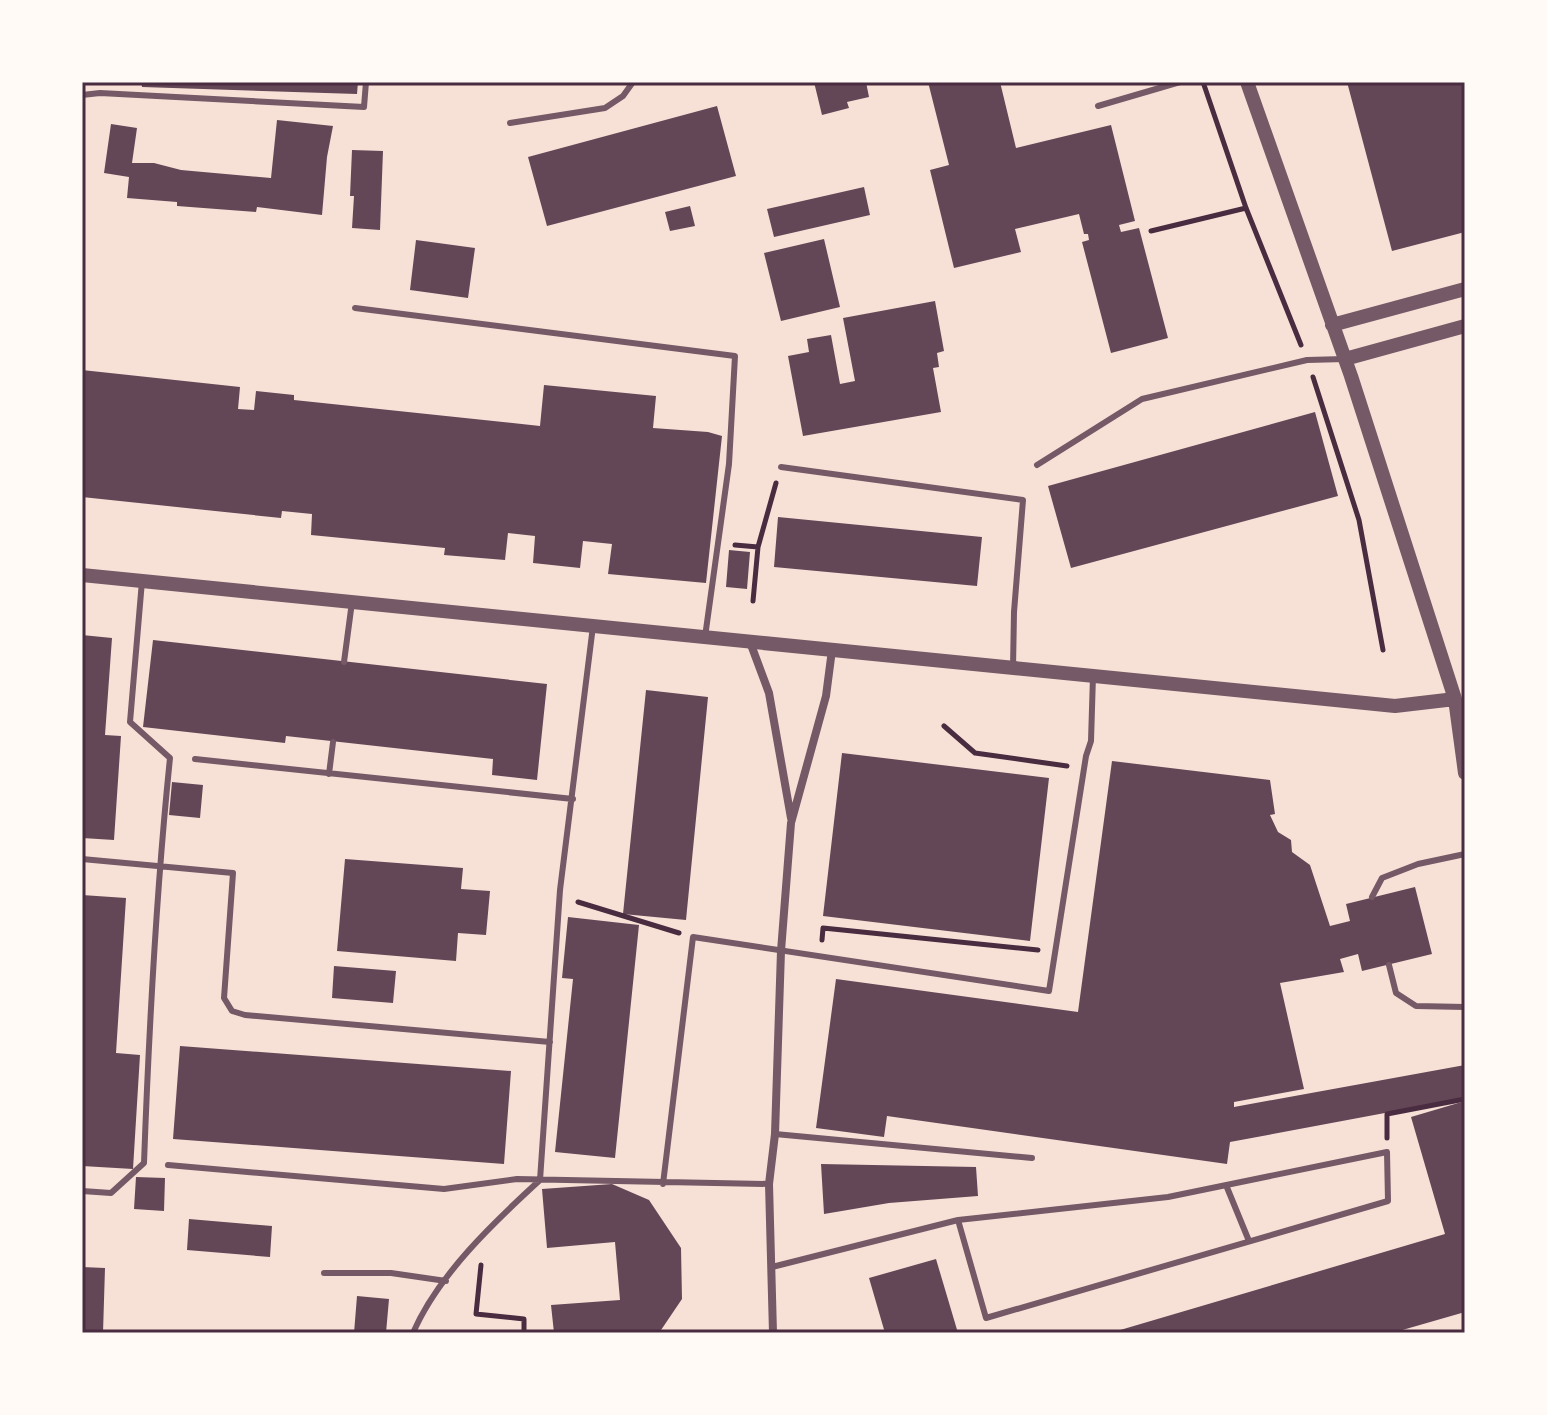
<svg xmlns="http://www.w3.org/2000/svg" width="1547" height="1415" font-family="'Fira Sans',sans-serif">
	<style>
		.building { fill: #644757 }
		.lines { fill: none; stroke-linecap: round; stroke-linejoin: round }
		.path { stroke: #4a2c40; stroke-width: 5 }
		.service { stroke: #755966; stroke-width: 6 }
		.minor { stroke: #755966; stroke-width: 8 }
		.tertiary { stroke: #755966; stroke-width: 14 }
		.neatline { fill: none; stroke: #4a2c40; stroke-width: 3 }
	</style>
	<rect width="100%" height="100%" fill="#f7e1d7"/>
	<path class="building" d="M141 82H358L357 94 142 87Z
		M814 82H866L869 97 847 102 849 108 822 115Z
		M928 82H1000L1016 148 1111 125 1135 221 1119 225 1121 232 1139 228 1168 338 1111 353 1082 242 1089 240 1088 234H1084L1079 214 1015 229 1021 252 954 268 930 170 949 165Z
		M1347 82H1465V232L1392 251Z
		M717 106 736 176 547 226 528 157Z
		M277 120 333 126 327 157 322 215 257 207 256 212 177 206V202L127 198 129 177 104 173 111 124 137 128 132 163H154L181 170 271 178Z
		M352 150 383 151 380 230 352 228 354 196H350Z
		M864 187 870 215 774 237 767 209Z
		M690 206 695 226 670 231 665 212Z
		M824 239 840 307 781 321 764 253Z
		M416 240 475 248 468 298 410 290Z
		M935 301 944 351 937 353 939 367 933 368 941 412 803 436 788 356 809 352 807 339 831 335 840 384 855 381 843 318Z
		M82 370 240 387 238 409 254 410 256 391 294 395V400L540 426 544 385 656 396 653 428 708 432 722 436 706 583 608 574 612 544 583 541 580 568 533 563 535 536 508 533 505 560 444 555 445 548 311 535 312 514 282 511 281 518 82 497Z
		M1315 412 1338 496 1071 568 1048 486Z
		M778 517 982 537 977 586 774 567Z
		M729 550 750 552 747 589 726 587Z
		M82 635 112 638 105 735 121 736 114 840 82 838Z
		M153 640 547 684 537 780 492 775 493 759 286 736 285 743 143 727Z
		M646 690 708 697 686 920 623 914Z
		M842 753 1049 778 1030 941 823 916Z
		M1112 761 1270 780 1275 814 1270 815 1278 832 1291 840 1292 852 1310 865 1330 926 1350 921 1346 904 1415 887 1432 954 1362 971 1358 954 1340 959 1344 972 1280 983 1304 1089 1234 1102V1107L1465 1065V1098L1230 1142 1227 1164 887 1116 884 1137 816 1128 836 979 1078 1012Z
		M172 782 203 785 200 818 169 815Z
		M345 859 463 868 461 889 490 891 486 935 458 933 456 961 337 951Z
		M82 895 126 898 116 1053 140 1055 133 1169 82 1166Z
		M568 917 639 925 615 1158 555 1152 573 979 562 978Z
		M334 966 396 971 393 1003 332 998Z
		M180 1046 511 1071 504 1164 173 1139Z
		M1465 1101V1312L1392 1333H1110L1445 1234 1411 1117Z
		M821 1164 976 1167 978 1196 889 1203 824 1214Z
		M136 1177 165 1178 164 1211 134 1209Z
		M612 1184 649 1200 681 1248 682 1299 659 1333H554L551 1305 620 1300 615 1242 547 1248 542 1189Z
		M189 1219 272 1226 270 1257 187 1250Z
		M936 1259 958 1333H885L869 1278Z
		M82 1267 105 1268 103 1333H82Z
		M357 1296 389 1299 386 1333H354Z"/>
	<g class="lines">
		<path class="path" d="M1203 82 1246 208 1301 345
			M1151 231 1246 208
			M1313 377 1359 520 1383 650
			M735 545 758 547
			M753 601 758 547 776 483
			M944 726 975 753 1067 766
			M578 902 679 933
			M822 940 823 928 1038 950
			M1387 1138V1114L1465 1099
			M481 1265 476 1314 524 1319V1333"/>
		<path class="service" d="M82 95 100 93 364 107 366 82
			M1098 106 1180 82
			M510 123 605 108 623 96 633 82
			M355 308 735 356 729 464 705 637
			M1037 465 1142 399 1307 360 1345 359
			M781 467 1023 500 1014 612 1013 668
			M344 662 352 602
			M195 759 573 799
			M329 774 333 742
			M82 859 233 873 224 998 232 1011 245 1015 550 1042
			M1372 897 1382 878 1418 864 1465 854
			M1389 965 1396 993 1416 1006 1465 1007
			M775 1134 1032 1158
			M168 1165 444 1189 517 1179 769 1184
			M663 1184 693 937 1049 991 1086 756 1091 741 1093 676
			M1226 1185 1249 1241
			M82 1191 111 1193 144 1163C149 1027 156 893 170 758L130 722 142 581
			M772 1267 958 1220 1168 1197 1387 1152 1388 1201 986 1318 958 1220
			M324 1273H391L446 1281
			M413 1333C438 1275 494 1222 540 1180L560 890 593 626"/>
		<path class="minor" d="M750 642 769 693 791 818
			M773 1333 769 1184 775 1134 781 951 791 823 826 696 832 650"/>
		<path class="tertiary" d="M1247 82 1351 376 1455 699 1465 773
			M1332 325 1465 289
			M1345 359 1465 326
			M82 575 1395 706 1455 699"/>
	</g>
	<rect width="1547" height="1415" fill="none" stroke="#fffaf5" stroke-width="168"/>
	<rect x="84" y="84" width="1379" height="1247" class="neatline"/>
</svg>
